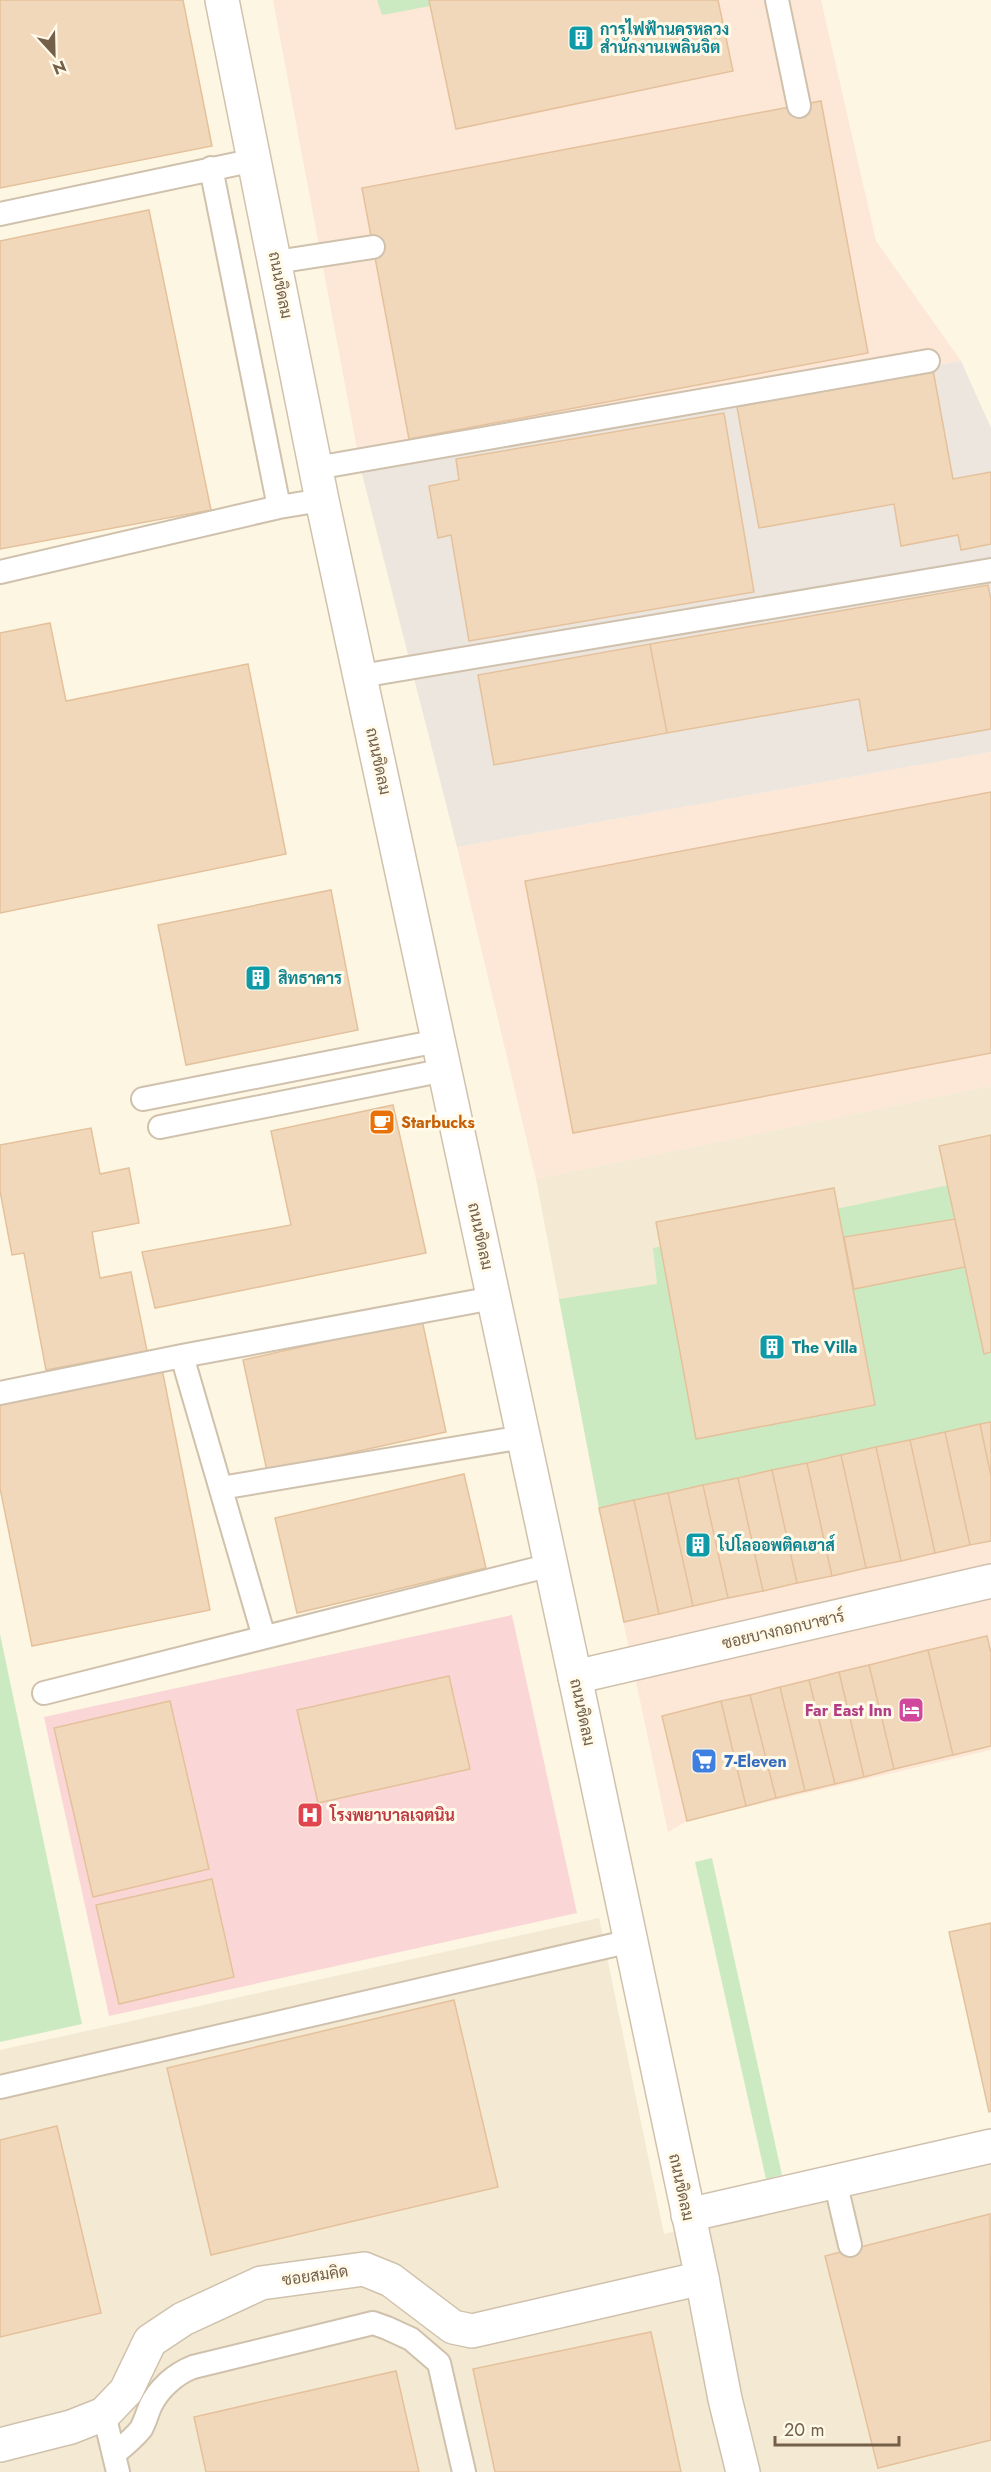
<svg xmlns="http://www.w3.org/2000/svg" width="991" height="2472" font-family="Jost,Sarabun,sans-serif">
	<style>
		.residential { fill: #f4e9d2 }
		.commercial { fill: #fde7d7 }
		.industrial { fill: #ece6de }
		.medical { fill: #fad7d6 }
		.green { fill: #cceac2 }
		.building { fill: #f2d8bb; stroke: #e4c19b; stroke-width: 1.5 }
		.lines { fill: none; stroke-linecap: round; stroke-linejoin: round }
		.service-casing { stroke: #d0c1ad; stroke-width: 26 }
		.minor-casing { stroke: #d0c1ad; stroke-width: 36 }
		.tertiary-casing { stroke: #d0c1ad; stroke-width: 36 }
		.service { stroke: #fff; stroke-width: 22 }
		.minor { stroke: #fff; stroke-width: 33 }
		.tertiary { stroke: #fff; stroke-width: 33 }
		.labels { text-anchor: middle; stroke-width: 6; stroke-linejoin: round; paint-order: stroke }
		.culture-label { font-size: 16px; font-weight: bold; fill: #0d838f; stroke: #fffae9; text-anchor: start }
		.street-label { font-size: 16px; fill: #745f49; stroke: #fffae9 }
		.food-label { font-size: 16px; font-weight: bold; fill: #c56008; stroke: #fffae9; text-anchor: start }
		.hotel-label { font-size: 16px; font-weight: bold; fill: #b23c85; stroke: #fffae9; text-anchor: end }
		.shop-label { font-size: 16px; font-weight: bold; fill: #366cbe; stroke: #fffae9; text-anchor: start }
		.health-label { font-size: 16px; font-weight: bold; fill: #be3a42; stroke: #fffae9; text-anchor: start }
	</style>
	<rect width="100%" height="100%" fill="#fcf6e3"/>
	<path class="residential" d="M991 1086V1422L599 1508 536 1179Z
		M599 1918 664 2234 991 2159V2472H0V2050Z"/>
	<path class="commercial" d="M273 0H821L876 241 961 361 361 470Z
		M991 752V1086L536 1179 457 847Z
		M991 1422V1750L687 1821 668 1832 599 1508Z"/>
	<path class="industrial" d="M961 361 991 428V752L457 847 361 470Z"/>
	<path class="medical" d="M512 1615 577 1913 109 2016 44 1717Z"/>
	<path class="green" d="M377 0H429L430 6 382 15Z
		M991 1176V1422L599 1508 559 1299 657 1284 653 1248Z
		M0 1634 82 2024 0 2042Z
		M712 1858 782 2175 766 2179 695 1862Z"/>
	<path class="building" d="M0 0H183L212 146 0 188Z
		M429 0H718L733 71 456 129Z
		M821 101 868 353 409 439 362 188Z
		M149 210 211 510 0 549V241Z
		M933 370 953 479 991 472V544L961 550 958 535 901 546 894 504 759 528 737 407Z
		M724 413 754 592 469 641 451 535 438 538 429 486 459 480 456 459Z
		M988 585 991 600V729L868 751 859 699 667 733 650 644Z
		M50 623 66 701 248 664 286 854 0 913V633Z
		M650 644 667 733 494 765 478 675Z
		M991 792V1053L573 1133 525 881Z
		M331 890 358 1030 186 1065 158 925Z
		M393 1105 426 1253 155 1308 142 1252 291 1225 271 1131Z
		M91 1128 100 1174 129 1168 139 1223 92 1232 100 1278 131 1272 147 1351 46 1370 24 1253 12 1255 0 1191V1145Z
		M991 1135V1352L984 1354 939 1146Z
		M834 1188 875 1405 696 1439 656 1222Z
		M955 1219 965 1267 854 1289 844 1237Z
		M422 1320 446 1432 267 1471 243 1360Z
		M161 1364 210 1610 32 1646 0 1488V1397Z
		M991 1422V1476L980 1424Z
		M980 1424 991 1476V1541L970 1545 945 1432Z
		M945 1432 970 1545 935 1553 910 1440Z
		M910 1440 935 1553 901 1561 876 1447Z
		M876 1447 901 1561 866 1568 841 1455Z
		M841 1455 866 1568 832 1576 807 1463Z
		M807 1463 832 1576 797 1583 772 1470Z
		M772 1470 797 1583 763 1591 738 1478Z
		M464 1474 486 1568 297 1613 275 1518Z
		M738 1478 763 1591 728 1598 703 1485Z
		M703 1485 728 1598 693 1606 668 1493Z
		M668 1493 693 1606 659 1614 634 1500Z
		M634 1500 659 1614 624 1622 599 1508Z
		M987 1636 991 1653V1746L953 1755 928 1650Z
		M928 1650 953 1755 894 1769 869 1665Z
		M869 1665 894 1769 864 1777 839 1672Z
		M839 1672 864 1777 835 1784 809 1680Z
		M449 1676 470 1769 318 1803 297 1710Z
		M809 1680 835 1784 805 1791 780 1687Z
		M780 1687 805 1791 776 1798 750 1695Z
		M750 1695 776 1798 746 1806 721 1701Z
		M170 1701 209 1869 93 1897 54 1728Z
		M721 1701 746 1806 687 1821 662 1716Z
		M212 1879 234 1977 119 2004 96 1905Z
		M991 1923V2111L989 2112 949 1932Z
		M454 2000 498 2187 211 2255 167 2068Z
		M57 2126 101 2313 0 2337V2140Z
		M990 2214 991 2440 878 2468 825 2256Z
		M651 2332 681 2472H495L473 2369Z
		M396 2371 419 2472H206L194 2417Z"/>
	<g class="lines">
		<g class="service-casing">
			<path id="service" d="M777 0 799 106
				M211 168 279 507
				M0 214 255 160
				M276 262 373 247
				M316 468 928 361
				M0 572 279 507 322 500
				M361 676 991 570
				M143 1099 438 1041
				M160 1127 445 1070
				M182 1356 264 1637
				M0 1393 182 1356 493 1298
				M221 1488 523 1437
				M44 1693 551 1565
				M0 2087 631 1941
				M835 2181 850 2245
				M104 2414 118 2472
				M114 2454C124 2446 133 2439 141 2429 145 2422 147 2414 150 2407 158 2389 175 2374 193 2367L373 2323 387 2328 411 2339 439 2363 464 2472"/>
		</g>
		<g class="minor-casing">
			<path id="minor" d="M575 1677 991 1581
				M688 2215 991 2146
				M0 2445 71 2427 104 2414 126 2391 150 2341 183 2319 261 2283 364 2269 391 2280 453 2327 472 2331 702 2278"/>
		</g>
		<g class="tertiary-casing">
			<path id="tertiary" d="M222 0 322 500 575 1677 702 2278 725 2399 743 2472"/>
		</g>
		<use href="#service" class="service"/>
		<use href="#minor" class="minor"/>
		<use href="#tertiary" class="tertiary"/>
	</g>
	<defs>
		<g id="building-square" transform="scale(1.35)"><rect x="-9" y="-9" width="18" height="18" rx="4" fill="#0f9aa8" stroke="#fffae9"/><path d="M-4-6H4V6H1V3H-1V6H-4ZM-2.5-4.3h1.7v1.8h-1.7ZM.8-4.3h1.7v1.8H.8ZM-2.5-1h1.7V.8h-1.7ZM.8-1h1.7V.8H.8Z" fill="#fff"/></g>
		<g id="cafe-square" transform="scale(1.35)"><rect x="-9" y="-9" width="18" height="18" rx="4" fill="#e8710a" stroke="#fffae9"/><path d="M-5.5-4.5H6V0H3Q3 3.5 0 3.5H-2.5Q-5.5 3.5-5.5 0ZM3-3.2v2h1.7v-2ZM-6 4.5H4V6H-6Z" fill="#fff"/></g>
		<g id="hotel-square" transform="scale(1.35)"><rect x="-9" y="-9" width="18" height="18" rx="4" fill="#d1479c" stroke="#fffae9"/><path d="M-6-4.5h1.5V1H6V5H4.5V3h-9V5H-6ZM-4 0a1.8 1.8 0 1 1 3.6 0ZM.5 0V-2.5h3Q6-2.5 6 0Z" fill="#fff"/></g>
		<g id="supermarket-square" transform="scale(1.35)"><rect x="-9" y="-9" width="18" height="18" rx="4" fill="#3f7fe0" stroke="#fffae9"/><path d="M-6-5.5h2.5l.6 2H6L4.5 2H-2.5L-4.4-4H-6ZM-1.5 3.2a1.3 1.3 0 1 0 .1 0ZM3 3.2a1.3 1.3 0 1 0 .1 0Z" fill="#fff"/></g>
		<g id="hospital-square" transform="scale(1.35)"><rect x="-9" y="-9" width="18" height="18" rx="4" fill="#e0444e" stroke="#fffae9"/><path d="M-5-5h3v3.5h4V-5h3V5h-3V1.5h-4V5h-3Z" fill="#fff"/></g>
	</defs>
	<g fill-rule="evenodd">
		<use href="#building-square" x="581" y="38"/>
		<use href="#building-square" x="258" y="978"/>
		<use href="#cafe-square" x="382" y="1122"/>
		<use href="#building-square" x="772" y="1347"/>
		<use href="#building-square" x="698" y="1545"/>
		<use href="#hotel-square" x="911" y="1710"/>
		<use href="#supermarket-square" x="704" y="1761"/>
		<use href="#hospital-square" x="310" y="1815"/>
	</g>
	<g class="labels">
		<g class="culture-label">
			<text x="600" y="35">การไฟฟ้านครหลวง<tspan x="600" dy="18">สำนักงานเพลินจิต</tspan></text>
			<text x="278" y="984">สิทธาคาร</text>
			<text x="792" y="1353">The Villa</text>
			<text x="718" y="1551">โปโลออพติคเฮาส์</text>
		</g>
		<g class="street-label">
			<text transform="translate(281 285) rotate(79)" y="6">ถนนชิดลม</text>
			<text transform="translate(379 761) rotate(78)" y="6">ถนนชิดลม</text>
			<text transform="translate(481 1236) rotate(78)" y="6">ถนนชิดลม</text>
			<text transform="translate(783 1629) rotate(-13)" y="6">ซอยบางกอกบาซาร์</text>
			<text transform="translate(583 1712) rotate(78)" y="6">ถนนชิดลม</text>
			<text transform="translate(682 2187) rotate(78)" y="6">ถนนชิดลม</text>
			<text transform="translate(315 2275) rotate(-8)" y="6">ซอยสมคิด</text>
		</g>
		<g class="food-label">
			<text x="401" y="1128">Starbucks</text>
		</g>
		<g class="hotel-label">
			<text x="892" y="1716">Far East Inn</text>
		</g>
		<g class="shop-label">
			<text x="724" y="1767">7-Eleven</text>
		</g>
		<g class="health-label">
			<text x="330" y="1821">โรงพยาบาลเจตนิน</text>
		</g>
	</g>
	<g transform="translate(54 54) rotate(158)" stroke="#fffae9" stroke-width="4.5" paint-order="stroke">
	<path d="M0-4.5L10 22L0 15L-10 22Z" fill="#745f49"/>
	<text y="-9" font-size="16" font-weight="bold" text-anchor="middle" fill="#745f49">N</text>
	</g>
	<path d="M775 2436v9h124v-9" fill="none" stroke="#745f49" stroke-width="3"/>
	<text x="784" y="2436" font-size="18" fill="#745f49" stroke="#fffae9" stroke-width="4.5" paint-order="stroke">20 m</text>
</svg>
